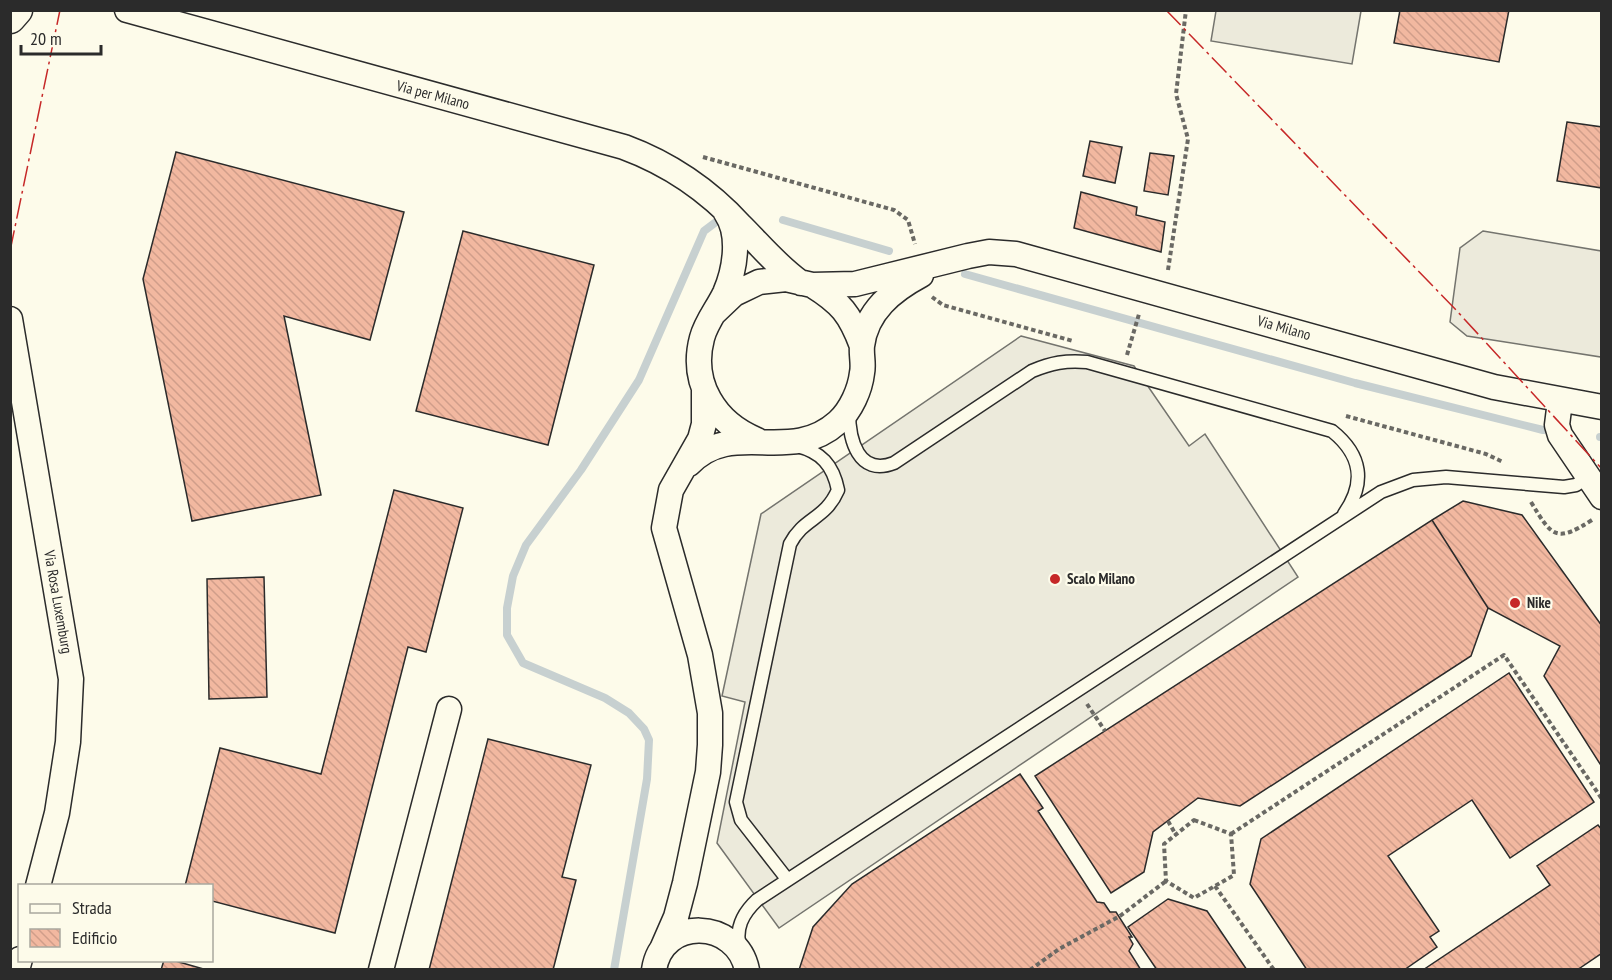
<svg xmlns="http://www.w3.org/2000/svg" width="1612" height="980" font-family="'PT Sans Narrow',sans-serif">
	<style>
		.parking { fill: #eceadb; stroke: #74746e; stroke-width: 1.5 }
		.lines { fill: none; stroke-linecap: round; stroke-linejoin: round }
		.stream { stroke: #c7d0d0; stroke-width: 8 }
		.building { fill: url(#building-back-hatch); stroke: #2b2b2b; stroke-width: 1.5 }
		.service-casing { stroke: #2b2b2b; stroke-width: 15 }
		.minor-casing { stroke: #2b2b2b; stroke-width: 27 }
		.tertiary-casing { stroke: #2b2b2b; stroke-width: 33 }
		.path { stroke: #6a6964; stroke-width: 4; stroke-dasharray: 4.5 3; stroke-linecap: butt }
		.service { stroke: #fdfbea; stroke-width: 12 }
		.minor { stroke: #fdfbea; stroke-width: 24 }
		.tertiary { stroke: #fdfbea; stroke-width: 30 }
		.power { stroke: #c62828; stroke-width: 1.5; stroke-dasharray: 21 4.5 3 4.5; stroke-linecap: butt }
		.poi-dot { fill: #c62828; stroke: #fdfbea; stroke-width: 2 }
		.labels { text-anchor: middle; stroke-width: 4.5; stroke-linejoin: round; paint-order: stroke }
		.street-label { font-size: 15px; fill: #2b2b2b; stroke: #fdfbea }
		.poi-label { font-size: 15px; font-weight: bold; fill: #2b2b2b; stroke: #fdfbea; text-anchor: start }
	</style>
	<defs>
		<pattern id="building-back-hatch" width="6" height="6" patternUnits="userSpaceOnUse" patternTransform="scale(1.5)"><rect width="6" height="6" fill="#f2b8a0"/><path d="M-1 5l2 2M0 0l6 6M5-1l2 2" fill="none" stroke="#d09e8a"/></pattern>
	</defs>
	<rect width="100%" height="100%" fill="#fdfbea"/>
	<path class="parking" d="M1216 11H1361L1352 64 1211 41Z
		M1483 231 1601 251V357L1467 336 1450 322 1460 248Z
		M1021 336 1134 366 1189 446 1205 434 1298 577 779 928 717 843 745 702 722 696 761 514Z"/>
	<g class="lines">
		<path class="stream" d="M783 220 889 251
			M965 274 1355 383 1543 430
			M1600 437H1602
			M614 970 647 779 649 740 644 729 629 713 605 698 523 663 507 635V608L513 576 526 545 581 470 639 380 704 231 720 219"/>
	</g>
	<path class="building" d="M1400 10H1509L1499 62 1394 43Z
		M1567 122 1602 127V188L1557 181Z
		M1090 141 1122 147 1115 183 1083 176Z
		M176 152 404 212 370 340 284 316 321 495 192 521 143 279Z
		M1150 153 1174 156 1168 195 1144 191Z
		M1081 192 1137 207 1136 215 1165 222 1161 252 1074 228Z
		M463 231 594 265 548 445 416 411Z
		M394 490 463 508 426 652 408 647 335 933 212 901V886H185L220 748 321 774Z
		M1463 501 1522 515 1602 626V767L1544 676 1560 646 1488 608 1432 520Z
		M1432 520 1488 608 1471 656 1240 806 1198 798 1153 832 1144 872 1111 893 1035 776Z
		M264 577 267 697 209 699 207 579Z
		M1509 673 1594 802 1510 858 1472 800 1388 856 1439 931 1430 937 1437 947 1404 970H1307L1250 884 1261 839Z
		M488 739 591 765 562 877 576 880 553 970H429Z
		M1020 774 1043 808 1038 811 1097 902 1104 903 1110 912H1116L1132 937H1129L1133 944 1129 951 1141 970H799L813 927 852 884Z
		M1598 825 1602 830V953L1577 970H1423L1550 885 1537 866Z
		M1168 899 1207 911 1247 970H1157L1128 927Z
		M164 960H172L207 970H161Z"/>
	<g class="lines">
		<g class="service-casing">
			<path id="service" d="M849 412C849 439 858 477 894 463L1032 371C1051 363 1066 360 1087 362L1332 431C1362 455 1366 483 1344 514
				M787 879 741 820 736 802 790 544C804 517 825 520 838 490 833 465 821 452 797 446
				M740 948C735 929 742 914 757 900L1381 492 1413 480 1446 477 1564 487 1576 485 1588 477"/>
		</g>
		<g class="minor-casing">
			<path id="minor" d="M127 10 624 147C670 164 708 190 741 226 761 246 777 266 801 283
				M726 213C741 235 735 270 725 293 718 308 706 322 702 338 690 383 715 423 757 440
				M812 285C841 303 850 314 862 346
				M714 313 734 294 759 282 786 279 812 285 855 284 968 256 989 252 1016 254 1494 387 1602 407
				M10 319 71 679 68 742 57 813 38 886
				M1560 401 1557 425 1560 435 1602 497
				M689 464C733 418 789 466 838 422 851 410 860 390 862 373 864 364 861 355 862 346 866 311 893 290 921 275
				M662 949 676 917 685 883 708 772 710 745V713L700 655 664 528 671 490 700 439 704 424V391
				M17 970 20 959
				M381 970 449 709
				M654 970C662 916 737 919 747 970"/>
		</g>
		<g class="tertiary-casing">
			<path id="tertiary" d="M10 18 17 10"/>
		</g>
		<path class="path" d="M703 157 894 210 908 220 915 244
			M1168 270 1188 139 1176 94 1186 10
			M932 297 943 305 1073 341
			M1127 355 1139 314
			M1346 416 1486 454 1503 462
			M1531 502C1552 537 1556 543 1592 520
			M1087 704 1105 731
			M1194 820 1231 834 1234 875 1194 898 1166 881 1164 844Z
			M1168 821 1176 835
			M1231 834 1504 655 1602 799
			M1215 886 1274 970
			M1030 970 1059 949 1120 916 1166 881"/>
		<use href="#service" class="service"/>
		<use href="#minor" class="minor"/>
		<use href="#tertiary" class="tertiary"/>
		<path class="power" d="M1166 10 1456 310 1602 469
			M10 251 60 10"/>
	</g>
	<g class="poi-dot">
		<circle cx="1055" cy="579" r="6"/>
		<circle cx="1515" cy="603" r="6"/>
	</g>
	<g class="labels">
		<g class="street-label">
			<text transform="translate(433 95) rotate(15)" y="5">Via per Milano</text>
			<text transform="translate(1284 328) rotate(16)" y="5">Via Milano</text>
			<text transform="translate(58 602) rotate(80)" y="5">Via Rosa Luxemburg</text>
		</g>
		<g class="poi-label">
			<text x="1067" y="584">Scalo Milano</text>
			<text x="1527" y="608">Nike</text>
		</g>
	</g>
	<rect width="1612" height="980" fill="none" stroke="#2b2b2b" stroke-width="24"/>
	<rect x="18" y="884" width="195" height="78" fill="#fdfbea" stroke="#a9a89e" stroke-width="1.5"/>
	<rect x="30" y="904" width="30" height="9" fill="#fdfbea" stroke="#a9a89e" stroke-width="1.5"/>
	<text x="72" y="914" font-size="18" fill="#2b2b2b">Strada</text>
	<rect x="30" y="929" width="30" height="18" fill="url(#building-back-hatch)" stroke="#a9a89e" stroke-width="1.5"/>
	<text x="72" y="944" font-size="18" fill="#2b2b2b">Edificio</text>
	<path d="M21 45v9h80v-9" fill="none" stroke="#2b2b2b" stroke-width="3"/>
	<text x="30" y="45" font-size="18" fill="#2b2b2b" stroke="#fdfbea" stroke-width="4.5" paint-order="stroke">20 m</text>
</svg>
